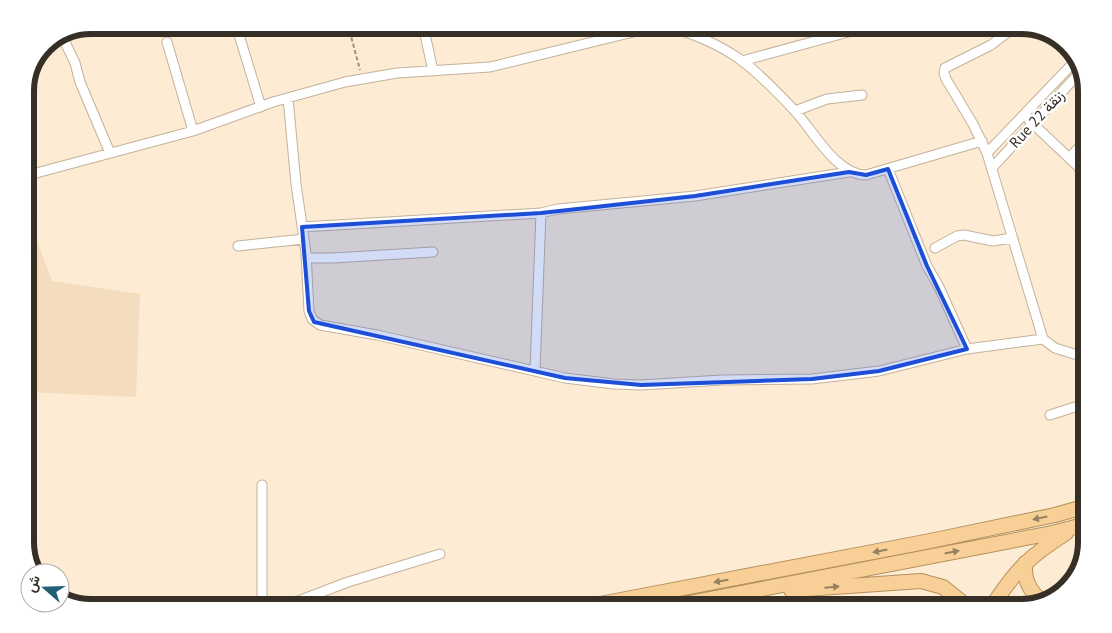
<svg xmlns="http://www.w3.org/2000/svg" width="1112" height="633" font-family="'PT Sans',Vazirmatn,sans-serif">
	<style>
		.built { fill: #f4ddbf }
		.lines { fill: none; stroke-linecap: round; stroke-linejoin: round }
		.minor-casing { stroke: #c3b29b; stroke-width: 11 }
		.trunk-casing { stroke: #b3905e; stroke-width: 16 }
		.path { stroke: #9f9281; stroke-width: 2; stroke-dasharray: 4 2.5; stroke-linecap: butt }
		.minor { stroke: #fff; stroke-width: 9 }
		.trunk { stroke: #f8d097; stroke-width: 14 }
		.oneway { fill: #96805e }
		.marked { fill: #1d4ed8; fill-opacity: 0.2; stroke: #1d4ed8; stroke-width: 4; stroke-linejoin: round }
		.labels { text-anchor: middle; stroke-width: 5; stroke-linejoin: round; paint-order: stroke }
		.street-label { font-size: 15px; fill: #352f25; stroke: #fff }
		.rim { fill: none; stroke: #352f25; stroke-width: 6 }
	</style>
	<rect width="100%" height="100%" fill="#fdebd3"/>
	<path class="built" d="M25 208 52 281 140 294 136 397 25 392Z"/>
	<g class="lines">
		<g class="minor-casing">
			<path id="minor" d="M236 25 261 107
				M423 25 433 71
				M665 25C693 34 717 43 741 60 760 74 778 93 794 110 813 130 836 175 866 175L982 141
				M1017 25 991 45 945 68 944 73 946 79 973 124 987 153 1043 339 1055 348 1087 358
				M62 36 75 63 80 82 110 153
				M167 42 193 131
				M742 61 874 25
				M288 98 296 184 306 253 309 311 312 319 320 325 377 335 565 378 614 384 641 385 722 380 812 379 879 371 967 349 1043 339
				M795 111 827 99 862 95
				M1029 120 1087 175
				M987 153 1078 58
				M1069 158 1087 139
				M992 168 1082 70
				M888 169 927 266 939 287 967 349
				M25 176 193 131 273 102 345 82 397 73 490 67 662 25
				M302 227 541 213
				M238 246 304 239
				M935 248 957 236 964 235 993 241 1012 238
				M306 258H333L433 252
				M535 370 541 213 558 209 695 196 849 172
				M1050 415 1087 403
				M262 608V485
				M280 608 348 582 440 554"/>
		</g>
		<g class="trunk-casing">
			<path id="trunk" d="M1025 563C1024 580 1029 591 1043 602
				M791 590 921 581 943 587 969 608
				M579 608 925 542 1055 515 1087 506
				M663 608 1052 533 1087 524
				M991 608C1015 571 1028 557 1066 533"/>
		</g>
		<path class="path" d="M348 25 360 70"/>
		<use href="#minor" class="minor"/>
		<use href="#trunk" class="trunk"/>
	</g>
	<defs><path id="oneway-solid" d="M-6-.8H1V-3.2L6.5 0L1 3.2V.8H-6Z" transform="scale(1.25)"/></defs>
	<g class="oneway">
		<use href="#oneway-solid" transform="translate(1040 518) rotate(168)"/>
		<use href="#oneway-solid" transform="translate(880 551) rotate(169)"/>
		<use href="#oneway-solid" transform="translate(952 552) rotate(-11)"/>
		<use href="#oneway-solid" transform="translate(721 581) rotate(170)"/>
		<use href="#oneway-solid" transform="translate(832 587) rotate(-5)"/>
	</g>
	<path class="marked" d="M888 169 927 266 967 349 879 371 812 379 641 385 565 378 314 322 309 311 302 227 541 213 695 196 849 172 866 175Z"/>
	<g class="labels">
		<g class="street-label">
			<text transform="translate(1037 119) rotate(-47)" y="5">Rue 22 زنقة</text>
		</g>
	</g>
	<path d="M0 0H1112V633H0ZM91 34H1021A57 57 0 0 1 1078 91V542A57 57 0 0 1 1021 599H91A57 57 0 0 1 34 542V91A57 57 0 0 1 91 34Z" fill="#fff" fill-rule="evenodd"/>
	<path class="rim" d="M91 34H1021A57 57 0 0 1 1078 91V542A57 57 0 0 1 1021 599H91A57 57 0 0 1 34 542V91A57 57 0 0 1 91 34Z"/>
	<g transform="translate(45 588) rotate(290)"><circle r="24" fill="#ffffff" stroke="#aeaca8"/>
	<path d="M0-4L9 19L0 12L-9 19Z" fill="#205f75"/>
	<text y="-8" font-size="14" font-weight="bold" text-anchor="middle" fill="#352f25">ش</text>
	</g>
</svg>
